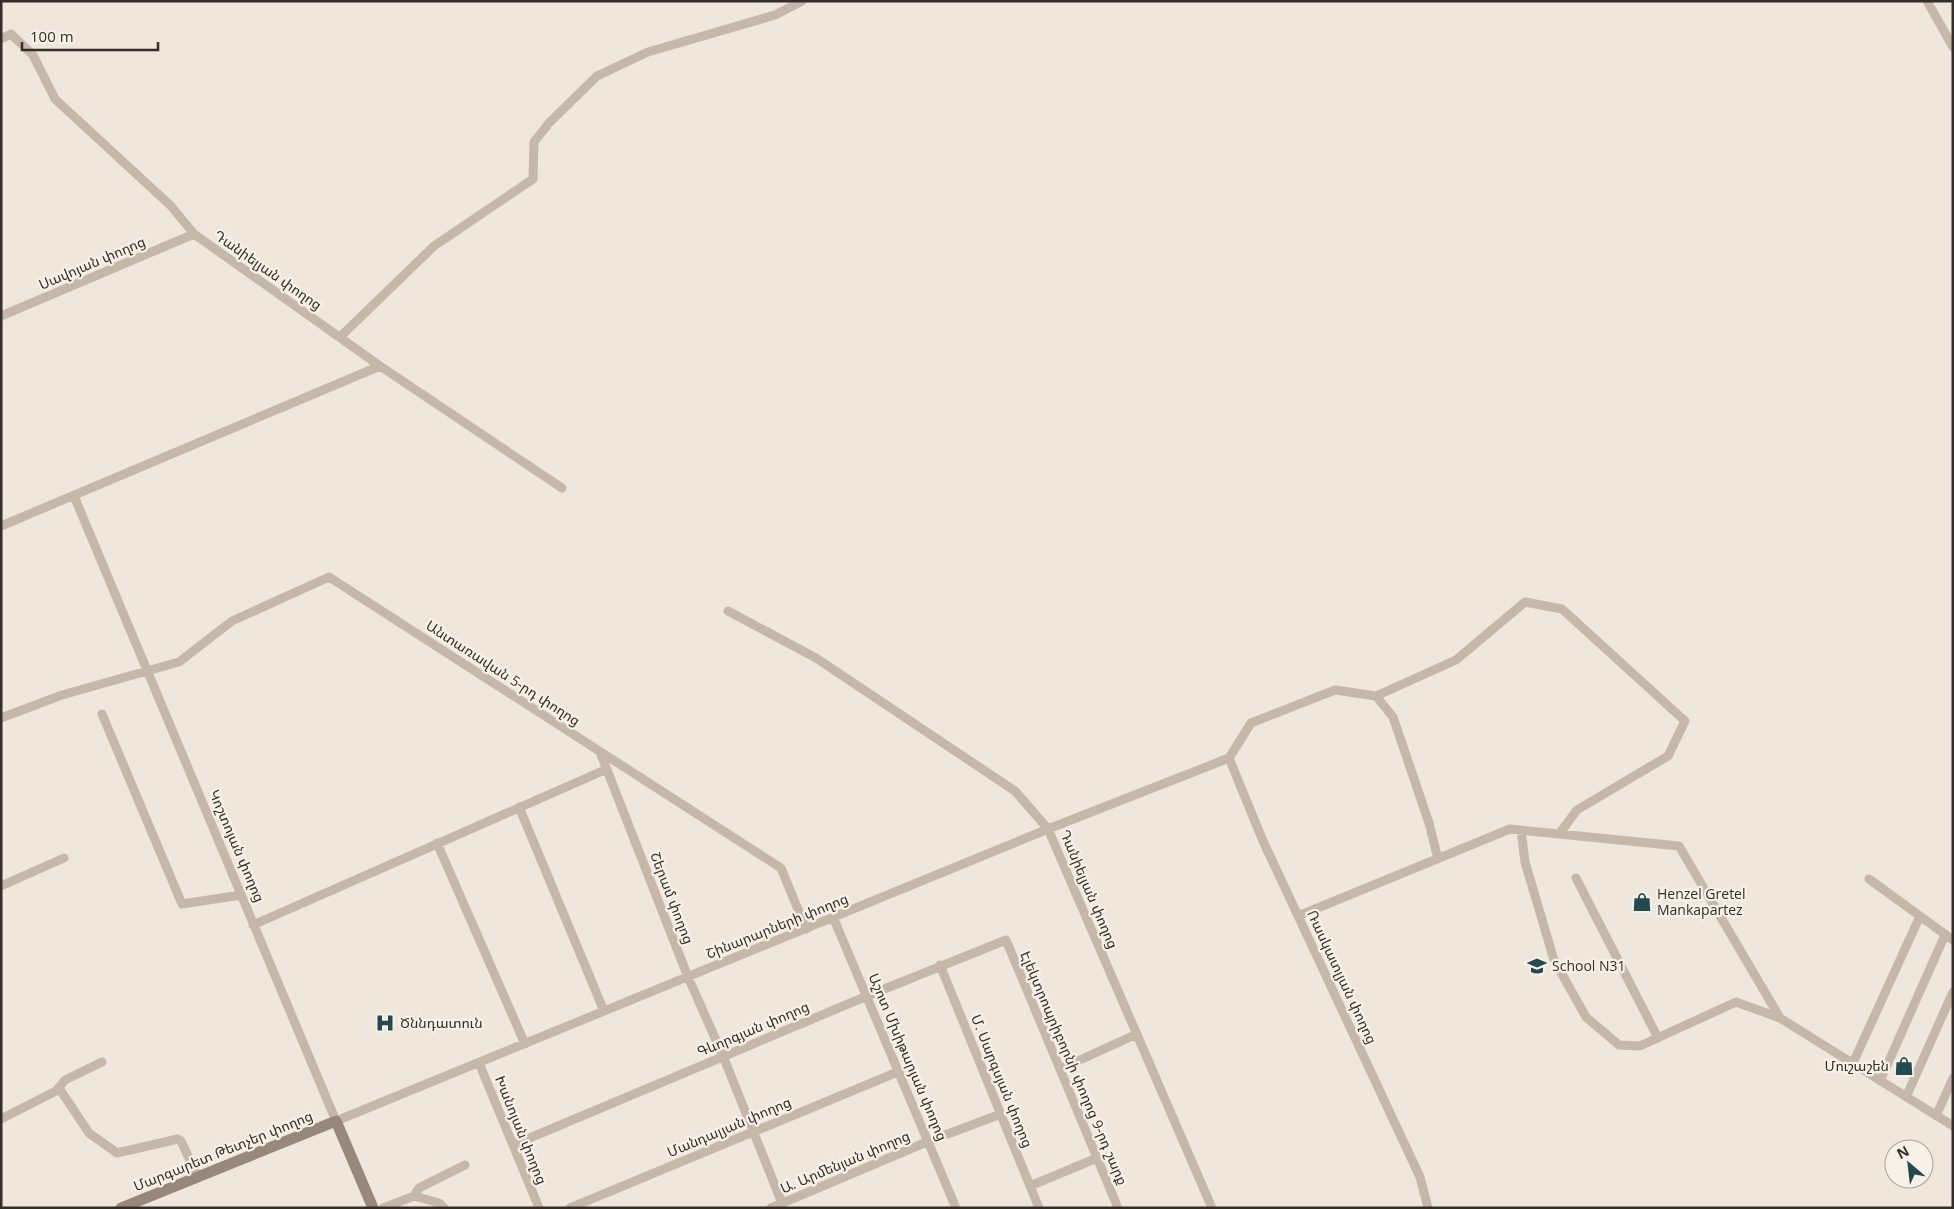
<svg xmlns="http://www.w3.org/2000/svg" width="1954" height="1209" font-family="'Open Sans','Noto Sans Armenian',sans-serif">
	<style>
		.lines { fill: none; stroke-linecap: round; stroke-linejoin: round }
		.street { stroke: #c5b8aa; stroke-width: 9 }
		.secondary { stroke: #98887c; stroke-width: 11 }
		.labels { text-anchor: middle; stroke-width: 4.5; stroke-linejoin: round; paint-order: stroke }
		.street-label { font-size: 14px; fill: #342d28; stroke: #f7f1e8 }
		.poi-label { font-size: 14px; fill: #342d28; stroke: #f7f1e8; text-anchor: start }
	</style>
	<rect width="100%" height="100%" fill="#efe7dc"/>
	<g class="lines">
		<path class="street" d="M1927 1 1953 47
			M1 39 11 34 33 55 55 99 171 206 194 234 380 366 562 488
			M1 316 194 234
			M340 337 434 246 533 179 534 142 549 123 597 76 648 52 775 15 802 1
			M74 496 336 1121 1048 829 1229 758
			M1 526 380 366
			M728 611 816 658 1015 791 1048 829 1212 1208
			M1376 696 1456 660 1525 602 1562 609 1685 721 1668 756 1577 810 1559 834
			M102 714 182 904 241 895
			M1 718 62 695 179 662 232 621 329 577 781 868 806 929
			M600 752 688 977 723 1056 782 1203
			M1229 758 1263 841 1420 1177 1428 1208
			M1229 758 1251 723 1335 690 1376 696 1393 717 1429 823 1438 859
			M519 807 604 1011
			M1521 830 1525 862 1554 960 1586 1017 1619 1045 1640 1046 1736 1002 1780 1018
			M437 843 525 1044
			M1576 878 1658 1038
			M1869 879 1953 940
			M1 886 64 858
			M1298 916 1510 829 1679 846 1780 1018 1953 1126
			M833 917 956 1208
			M253 925 607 769
			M940 965 1039 1208
			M479 1063 539 1208
			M1853 1063 1920 916
			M1060 1069 1137 1034
			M1880 1081 1945 935
			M59 1088 89 1133 117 1153 178 1139 181 1141 198 1177
			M1906 1097 1953 992
			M1936 1116 1953 1078
			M1 1119 56 1091 65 1080 102 1062
			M513 1145 867 996 1006 940 1118 1208
			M1030 1186 1097 1158
			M414 1196 439 1203 444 1208
			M383 1208 414 1196 419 1188 465 1165
			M570 1208 900 1071
			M771 1208 929 1141 1001 1114"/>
		<path class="secondary" d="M121 1208 336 1121 373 1208"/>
	</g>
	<defs>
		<g id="shop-bare" transform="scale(1.5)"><path d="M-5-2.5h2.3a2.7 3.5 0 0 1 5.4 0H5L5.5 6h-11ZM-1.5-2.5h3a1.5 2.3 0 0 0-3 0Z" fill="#234a50" stroke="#f7f1e8" stroke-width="2.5" paint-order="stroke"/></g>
		<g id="school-bare" transform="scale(1.5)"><path d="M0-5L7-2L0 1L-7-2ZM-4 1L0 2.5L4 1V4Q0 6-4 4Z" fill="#234a50" stroke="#f7f1e8" stroke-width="2.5" paint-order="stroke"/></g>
		<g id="hospital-bare" transform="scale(1.5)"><path d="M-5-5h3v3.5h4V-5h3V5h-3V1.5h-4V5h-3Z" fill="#234a50" stroke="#f7f1e8" stroke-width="2.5" paint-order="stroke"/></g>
	</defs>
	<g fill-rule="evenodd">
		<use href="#shop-bare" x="1642" y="902"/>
		<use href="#school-bare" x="1537" y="966"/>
		<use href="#hospital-bare" x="385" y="1023"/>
		<use href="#shop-bare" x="1904" y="1066"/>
	</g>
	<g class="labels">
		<g class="street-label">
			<text transform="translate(92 263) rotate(-23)" y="5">Սավոյան փողոց</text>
			<text transform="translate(268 270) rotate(35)" y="5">Դանիելյան փողոց</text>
			<text transform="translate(503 673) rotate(33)" y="5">Անտառավան 5-րդ փողոց</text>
			<text transform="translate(237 846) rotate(67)" y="5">Կոշտոյան փողոց</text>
			<text transform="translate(1089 889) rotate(67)" y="5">Դանիելյան փողոց</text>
			<text transform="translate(672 898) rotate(69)" y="5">Շերամ փողոց</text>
			<text transform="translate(777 926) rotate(-22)" y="5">Շինարարների փողոց</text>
			<text transform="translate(1342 977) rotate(65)" y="5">Ռասկատլյան փողոց</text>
			<text transform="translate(753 1029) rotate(-23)" y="5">Գևորգյան փողոց</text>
			<text transform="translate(908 1057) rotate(67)" y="5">Աշոտ Մխիթարյան փողոց</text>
			<text transform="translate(1074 1068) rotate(67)" y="5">Էլեկտրոպրիբորնի փողոց 9-րդ շարք</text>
			<text transform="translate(1002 1081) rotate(68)" y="5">Մ. Սարգսյան փողոց</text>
			<text transform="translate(729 1127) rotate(-23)" y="5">Մանդալյան փողոց</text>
			<text transform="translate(521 1130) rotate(68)" y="5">Խանոյան փողոց</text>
			<text transform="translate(223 1151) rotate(-22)" y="5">Մարգարետ Թետչեր փողոց</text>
			<text transform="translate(845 1162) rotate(-23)" y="5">Ա. Արմենյան փողոց</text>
		</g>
		<g class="poi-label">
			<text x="1657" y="899">Henzel Gretel<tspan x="1657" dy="16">Mankapartez</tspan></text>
			<text x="1552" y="971">School N31</text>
			<text x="400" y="1028">Ծննդատուն</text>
			<text x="1889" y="1071" text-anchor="end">Մուշաշեն</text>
		</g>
	</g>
	<rect width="1954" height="1209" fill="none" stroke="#342d28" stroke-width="5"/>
	<g transform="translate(1909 1164) rotate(332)"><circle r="24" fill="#f7f1e8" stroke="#a9a39b"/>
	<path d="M0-4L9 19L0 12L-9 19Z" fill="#234a50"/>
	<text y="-8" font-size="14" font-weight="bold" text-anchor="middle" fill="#342d28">N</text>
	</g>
	<path d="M22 42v8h136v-8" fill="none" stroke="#342d28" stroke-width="2.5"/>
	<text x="30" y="42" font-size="15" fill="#342d28" stroke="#f7f1e8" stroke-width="4" paint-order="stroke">100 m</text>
</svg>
